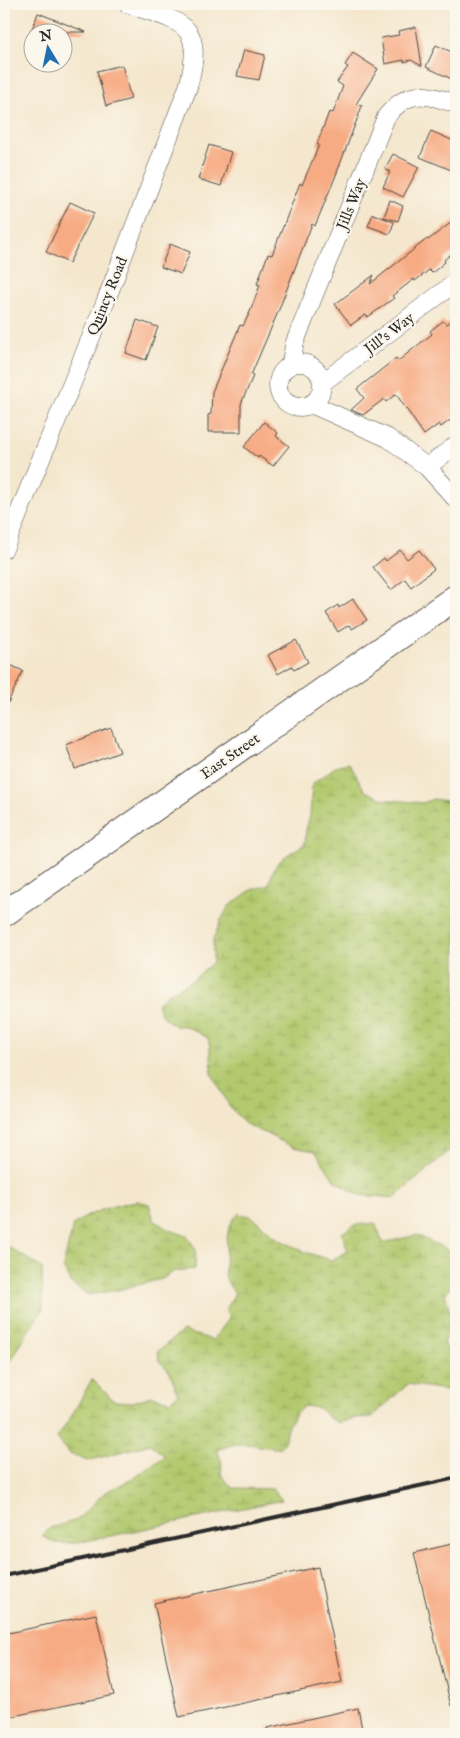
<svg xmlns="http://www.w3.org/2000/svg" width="460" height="1738" font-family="'IM FELL English',serif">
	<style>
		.wetland { fill: url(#wetland-marsh); stroke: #6e7a4c }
		.building { fill: #f7ab83 }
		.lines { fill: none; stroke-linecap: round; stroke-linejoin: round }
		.minor-casing { stroke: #494743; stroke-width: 19 }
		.secondary-casing { stroke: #494743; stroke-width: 27 }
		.minor { stroke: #fff; stroke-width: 18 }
		.secondary { stroke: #fff; stroke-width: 25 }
		.rail { stroke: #2b2b2b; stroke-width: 4 }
		.labels { text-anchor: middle; stroke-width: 4.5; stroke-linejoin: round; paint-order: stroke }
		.street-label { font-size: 15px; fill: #2b2b2b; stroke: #fbf7ec }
	</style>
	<defs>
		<pattern id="wetland-marsh" width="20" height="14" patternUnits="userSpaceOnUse" patternTransform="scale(1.25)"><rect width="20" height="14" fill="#b2c96e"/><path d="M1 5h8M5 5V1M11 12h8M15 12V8" fill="none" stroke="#99ad5f"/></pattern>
	</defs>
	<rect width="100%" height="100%" fill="#fbf7ec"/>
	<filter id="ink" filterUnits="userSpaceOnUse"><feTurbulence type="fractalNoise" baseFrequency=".02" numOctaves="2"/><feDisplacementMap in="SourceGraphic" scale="10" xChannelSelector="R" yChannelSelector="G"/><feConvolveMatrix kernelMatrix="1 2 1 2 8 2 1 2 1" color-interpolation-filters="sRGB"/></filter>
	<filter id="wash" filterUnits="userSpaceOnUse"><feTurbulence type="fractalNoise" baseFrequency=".0096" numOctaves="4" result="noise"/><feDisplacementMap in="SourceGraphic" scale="20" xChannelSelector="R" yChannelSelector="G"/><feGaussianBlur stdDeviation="1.12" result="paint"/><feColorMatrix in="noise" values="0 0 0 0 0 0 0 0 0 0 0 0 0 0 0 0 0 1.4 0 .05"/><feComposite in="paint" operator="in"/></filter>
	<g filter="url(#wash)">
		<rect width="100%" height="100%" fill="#f4e7ce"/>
		<path class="wetland" d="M349 763 365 791 383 799 423 803 433 799 446 801 456 805V1145L394 1198 359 1195 334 1180 315 1151 293 1147 244 1123 230 1107 212 1074 211 1054 208 1038 186 1026H175L162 1016 157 1004 169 993 193 980 213 962V940L221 920 229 906 251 890 269 885C274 860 284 857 305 844L306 830 310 816 312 784 338 765Z
			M138 1201 149 1204 154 1220 167 1229 187 1236 196 1250 195 1269 175 1271 162 1279 117 1290 88 1295 71 1283 63 1267 73 1225C95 1210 113 1205 138 1201Z
			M238 1214 251 1216 278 1239 305 1252 331 1260 348 1251 342 1233 355 1225 375 1223 383 1243 417 1235 446 1249 456 1261V1279L445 1294 451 1316 444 1343 456 1366V1387L451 1391 408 1384 372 1417 355 1418 339 1423 329 1418 319 1408 304 1406C297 1412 290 1420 287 1429 284 1439 287 1439 280 1448 265 1449 247 1441 233 1445 228 1446 222 1448 217 1450L222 1463 221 1474 232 1488 273 1489 282 1500 77 1543H55L42 1536 50 1528 77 1520 105 1492 133 1479 165 1456 150 1444 87 1461 70 1454 57 1438 72 1415 92 1379 114 1401 133 1402 151 1396 170 1401 178 1394 169 1371 159 1361 158 1351 183 1331 213 1340 229 1319 226 1310 235 1293C221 1276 225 1271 226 1251 228 1233 226 1228 238 1214Z
			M4 1244 42 1268 43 1310 28 1331 12 1360 4 1361Z"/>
		<g id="blocks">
			<path class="building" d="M38 13 86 32H31Z
				M416 27 422 66 411 60 404 62V60L385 64 381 38 399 35 398 31Z
				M436 45 456 54V81L426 67Z
				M244 50 265 55 259 80 237 76Z
				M353 53 378 69 356 104 362 106 336 175 315 226 312 224 278 312 251 375 253 376 241 404V432H208V415L211 414 212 392 240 325 243 326 250 312 260 285 257 284 268 254 272 255 300 183 302 185 319 145 317 144 329 112 333 113 343 86 337 82 348 67 345 65Z
				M122 65 131 99 106 106 97 71Z
				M431 131 456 142V172L420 157Z
				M209 145 231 152 221 186 198 179Z
				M393 154 419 167 403 197 383 187 390 172 385 169Z
				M390 200 403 206 398 221 384 217Z
				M70 202 94 213 69 263 46 252Z
				M373 214 394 222 390 234 368 226Z
				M456 219V250L444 260 445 262 432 273 429 270 415 281 414 279 392 296 394 298 368 317 365 315 351 325 335 304 374 275 370 284 427 239 428 240Z
				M170 244 190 252 181 274 161 267Z
				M456 317V416L441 427 439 424 424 435 396 394 386 402 384 399 363 415 351 410 364 398 357 389 396 358 398 361 432 334 430 331 443 321 446 324Z
				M137 320 158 327 146 360 126 353Z
				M264 422 278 433 276 436 289 446 273 466 259 456 258 458 244 447Z
				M400 550 407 559 419 550 434 569 411 587 405 579 391 590 373 567 384 558 386 561Z
				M353 599 367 620 352 629 349 625 338 632 326 613 338 605 339 608Z
				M296 640 308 662 294 670 292 666 278 674 268 655Z
				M4 662 23 671 4 711Z
				M111 728 120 752 75 769 66 745Z
				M456 1543V1705L451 1706 414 1553Z
				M318 1567 342 1682 179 1717 154 1603Z
				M96 1614 114 1695 4 1718V1634Z
				M358 1708 363 1734H268L267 1728Z"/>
		</g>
	</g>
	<g filter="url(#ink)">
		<use href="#blocks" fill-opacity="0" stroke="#494743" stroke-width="1"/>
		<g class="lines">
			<g class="minor-casing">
				<path id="minor" d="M278 385a22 22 0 1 1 44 0a22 22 0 1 1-44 0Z
					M290 366 295 342 386 117C407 89 427 93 456 104
					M322 383 456 282
					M311 404 388 438 427 467 456 499
					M427 467 456 445
					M4 549 105 303 188 87C206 21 181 23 128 4"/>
			</g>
			<g class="secondary-casing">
				<path id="secondary" d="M4 914 456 597"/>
			</g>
			<use href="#minor" class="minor"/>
			<use href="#secondary" class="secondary"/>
			<path class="rail" d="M4 1576 456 1478"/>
		</g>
	</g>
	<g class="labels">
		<g class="street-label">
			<text transform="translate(351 204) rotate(-68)" y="5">Jills Way</text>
			<text transform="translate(107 296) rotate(-68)" y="5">Quincy Road</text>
			<text transform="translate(389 333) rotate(-37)" y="5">Jill's Way</text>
			<text transform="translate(230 756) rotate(-35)" y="5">East Street</text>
		</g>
	</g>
	<rect width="460" height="1738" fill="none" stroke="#fbf7ec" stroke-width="20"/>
	<g transform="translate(48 48) rotate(350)"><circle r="24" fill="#fbf7ec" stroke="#a8a59f"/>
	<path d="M0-4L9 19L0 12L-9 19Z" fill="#1f6fb2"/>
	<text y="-8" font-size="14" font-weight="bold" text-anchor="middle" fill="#2b2b2b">N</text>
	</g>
</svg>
